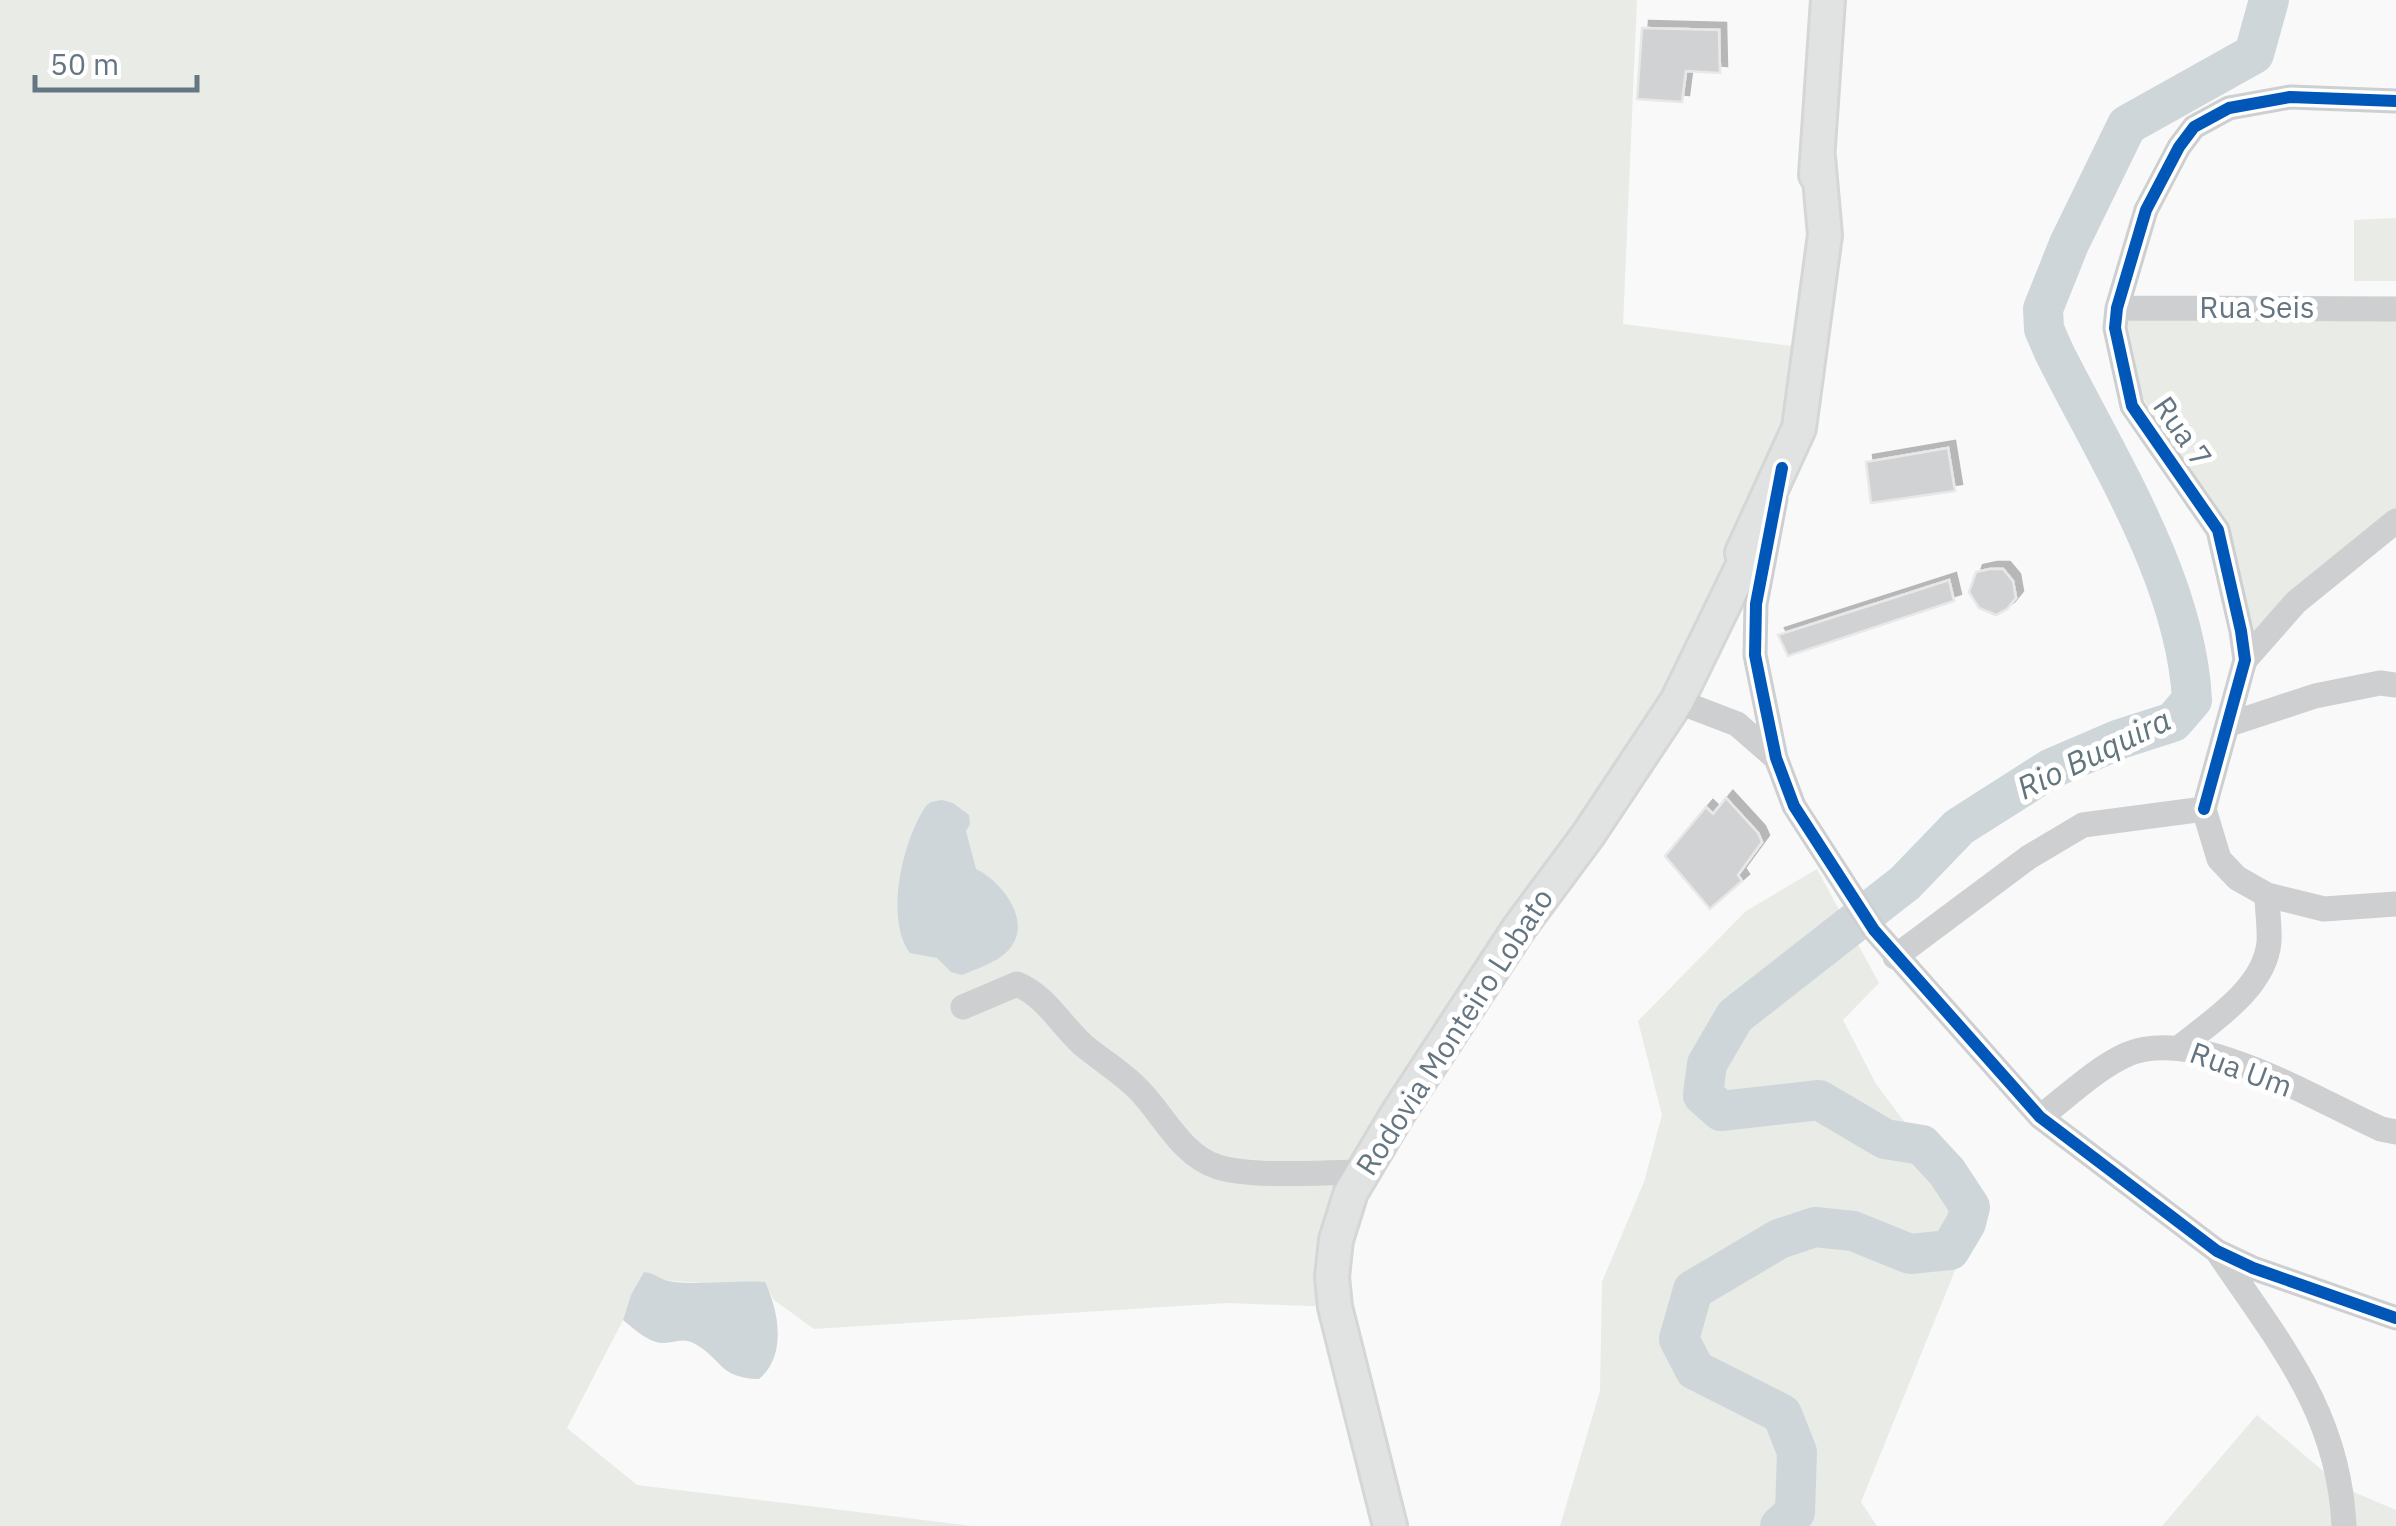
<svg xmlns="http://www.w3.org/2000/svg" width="2396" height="1526" font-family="'IBM Plex Sans',sans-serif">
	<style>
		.green { fill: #e8ebe6 }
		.water { fill: #ced6d9 }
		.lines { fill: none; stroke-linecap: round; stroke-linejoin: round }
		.river { stroke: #ced6d9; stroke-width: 40 }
		.building { fill: #d0d2d3; stroke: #e8e8e8; stroke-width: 2.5; filter: url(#shadow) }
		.major-casing { stroke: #d5d6d7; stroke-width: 38 }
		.minor { stroke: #cecfd0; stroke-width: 25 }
		.major { stroke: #e1e2e2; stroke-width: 32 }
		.cycleway-casing { stroke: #fff; stroke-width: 19 }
		.cycleway { stroke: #0057b8; stroke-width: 12 }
		.labels { text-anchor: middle; stroke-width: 10; stroke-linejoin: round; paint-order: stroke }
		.street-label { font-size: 30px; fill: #657683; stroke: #fff }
		.water-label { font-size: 32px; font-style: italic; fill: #60757c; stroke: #fff }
	</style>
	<defs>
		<filter id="shadow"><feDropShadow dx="7" dy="-7" stdDeviation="0" flood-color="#0004"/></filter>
	</defs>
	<rect width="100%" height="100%" fill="#f9f9f9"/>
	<path class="green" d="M0 0H1637L1623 324 1792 346 1782 468 1713 633 1351 1192 1335 1307 1228 1303 814 1329 774 1300 764 1282 731 1285 660 1280 631 1295 623 1320 567 1428 637 1485 972 1526H0Z
		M2396 218V281H2354V220Z
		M2126 317 2396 320V521L2254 650 2226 525 2141 395Z
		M1817 869 1879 983 1843 1020 1876 1084 1922 1145 1947 1172 1966 1223 1950 1250 1956 1268 1861 1502 1877 1526H1560L1600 1391 1602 1282 1644 1182 1662 1115 1638 1021 1746 911Z
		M2257 1415 2342 1487 2396 1510V1526H2162Z"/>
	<path class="water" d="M942 800 953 803 969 815 970 824 966 831 976 869C1000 880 1032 919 1011 947 1000 962 978 968 962 975L951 972 937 958 910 953C884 919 903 839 926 806L931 802Z
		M644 1272C656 1273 661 1281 674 1282 704 1285 734 1280 765 1282 779 1311 787 1356 759 1379 720 1378 723 1361 697 1345 684 1337 678 1342 665 1343 650 1344 634 1329 623 1320L631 1295Z"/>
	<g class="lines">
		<path class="river" d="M1780 1526 1795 1512 1797 1452 1782 1414 1695 1370 1679 1339 1693 1290 1779 1239 1815 1227 1853 1231 1910 1254 1950 1250 1966 1223 1970 1207 1947 1172 1922 1145 1885 1139 1819 1100 1721 1111 1703 1095 1707 1064 1735 1016 1905 883 1959 827 2050 769 2120 739 2173 722 2192 700C2186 580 2107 458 2054 352L2044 329 2043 309 2069 244 2127 125 2254 54 2269 0"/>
	</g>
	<path class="building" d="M1642 28 1719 30 1720 73 1686 71 1682 102 1637 99Z
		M1948 448 1955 491 1871 503 1866 462Z
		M1990 569H2003L2013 581 2016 598 2007 609 1996 615 1979 608 1969 592 1976 572Z
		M1949 580 1954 601 1788 656 1778 635Z
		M1726 798 1758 833 1762 842 1738 875 1742 881 1710 909 1665 856 1706 807 1713 814Z"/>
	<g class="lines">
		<g class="major-casing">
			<path id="major" d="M1816 175 1828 0
				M1742 553 1799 428 1825 235 1818 157
				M1390 1526 1335 1307 1332 1277 1336 1240 1351 1192 1398 1113 1519 928 1588 835 1677 701 1749 553 1752 534"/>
		</g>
		<path class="minor" d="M2117 308 2396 309
			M1776 499 1756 604 1755 655 1776 758 1794 806 1874 930 2040 1117 2217 1251 2253 1268 2396 1318
			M2245 660 2296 602 2396 521
			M1677 701 1737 724 1776 758
			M2227 725 2315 696 2380 683 2396 685
			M2204 809 2245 660 2241 631 2218 530 2132 406 2115 328 2117 308 2146 210 2179 147 2194 127 2229 108 2290 97 2396 101
			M2204 809 2219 859 2237 878 2267 895 2324 909 2396 904
			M1895 957 2029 857 2083 825 2204 809
			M963 1007 1017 984C1046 996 1060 1024 1083 1045 1101 1060 1121 1072 1137 1088 1163 1113 1181 1156 1218 1167 1254 1178 1324 1172 1363 1172
			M2180 1047C2212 1021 2265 988 2269 942 2270 927 2267 910 2267 895
			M2040 1117C2067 1097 2096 1068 2128 1054 2198 1026 2316 1100 2381 1129L2396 1132
			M2219 1254C2280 1344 2339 1413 2344 1526"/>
		<use href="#major" class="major"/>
		<g class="cycleway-casing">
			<path id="cycleway" d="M1782 468 1756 604 1755 655 1762 690 1776 758 1794 806 1874 930 2040 1117 2217 1251 2253 1268 2396 1318
				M2204 809 2245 660 2241 631 2218 530 2132 406 2115 328 2117 308 2146 210 2179 147 2194 127 2229 108 2290 97 2396 101"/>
		</g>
		<use href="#cycleway" class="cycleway"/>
	</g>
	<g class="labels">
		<g class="street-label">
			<text x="2257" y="318">Rua Seis</text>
			<text transform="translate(2182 432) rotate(55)" y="10">Rua 7</text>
			<text transform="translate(1455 1032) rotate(-57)" y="10">Rodovia Monteiro Lobato</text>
			<text transform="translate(2241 1070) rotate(20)" y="10">Rua Um</text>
		</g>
		<g class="water-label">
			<text transform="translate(2094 754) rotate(-26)" y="11">Rio Buquira</text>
		</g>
	</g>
	<path d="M35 75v15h162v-15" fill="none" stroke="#657683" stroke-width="5"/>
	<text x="50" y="75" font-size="30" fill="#657683" stroke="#ffffff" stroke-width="8" paint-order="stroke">50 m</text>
</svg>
